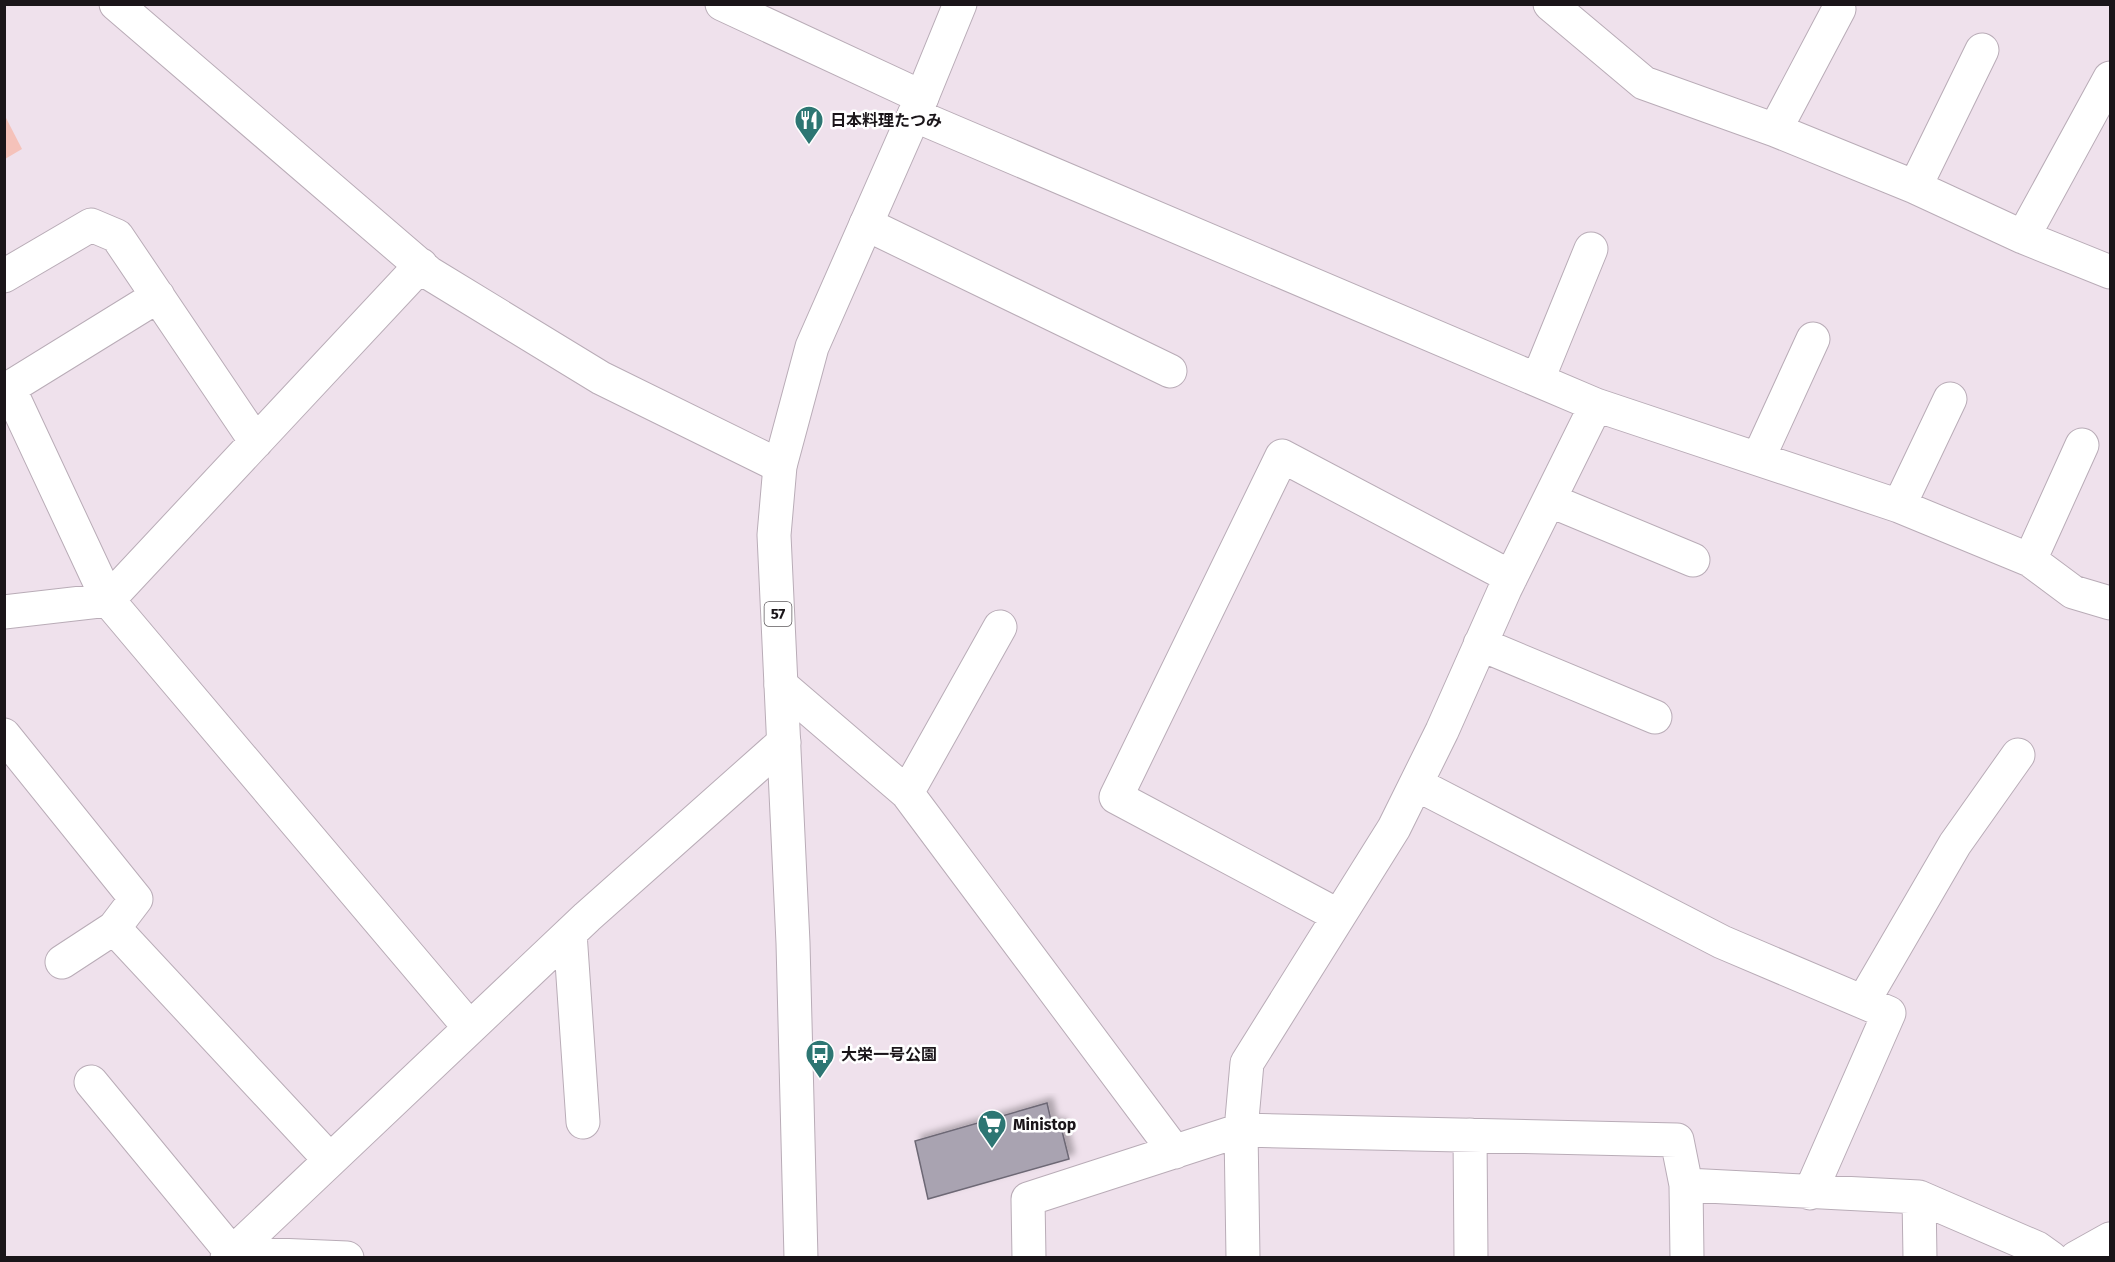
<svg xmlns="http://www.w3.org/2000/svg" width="2115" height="1262" font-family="'Fira Sans','Noto Sans JP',sans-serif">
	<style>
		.green { fill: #f5c2ba }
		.building { fill: #a9a3b1; stroke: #6d6875; stroke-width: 1.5; filter: url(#shadow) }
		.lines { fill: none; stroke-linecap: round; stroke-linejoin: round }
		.minor-casing { stroke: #b9acb7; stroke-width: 35 }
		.major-casing { stroke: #b9acb7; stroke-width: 35 }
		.minor { stroke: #fff; stroke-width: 33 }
		.major { stroke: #fff; stroke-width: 33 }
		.labels { text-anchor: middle; stroke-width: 5; stroke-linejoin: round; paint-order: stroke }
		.shield { fill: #fff; stroke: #5f5b5e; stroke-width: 1.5 }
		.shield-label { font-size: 15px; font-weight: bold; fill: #1a1519 }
		.poi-label { font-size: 16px; font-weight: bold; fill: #1a1519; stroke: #fff; text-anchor: start }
	</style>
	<defs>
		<filter id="shadow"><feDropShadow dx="5.5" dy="-5.5" stdDeviation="3" flood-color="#0004"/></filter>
	</defs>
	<rect width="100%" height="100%" fill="#efe1ec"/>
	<path class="green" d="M5 116 22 149 5 159H4Z"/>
	<path class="building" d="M1047 1103 1052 1125 1060 1123 1069 1159 928 1199 915 1141Z"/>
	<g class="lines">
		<g class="minor-casing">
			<path id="minor" d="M116 4 429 273 601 378 780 466
				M722 4 922 97
				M1550 4 1644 83 1775 130 1915 187 2023 237 2110 272
				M914 115 1596 405 1899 506 2030 560
				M1775 130 1839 9
				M1915 187 1982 50
				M866 224 1170 371
				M2023 237 2110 78
				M4 276 91 225 117 236 256 442
				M158 296 9 388 108 600 470 1028
				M1538 379 1591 249
				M2082 445 2030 560 2073 592 2110 603
				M1758 459 1813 339
				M1549 500 1693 560
				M1899 506 1950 399
				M4 612 108 600 421 265
				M1480 644 1655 717
				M781 685 907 793 1175 1152
				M4 735 136 899 114 928 62 962
				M1416 784 1722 942 1889 1013 1810 1193
				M907 793 1000 627
				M1339 916 1116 797 1282 456 1511 577
				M114 928 330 1160
				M570 933 583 1122
				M1863 1002 1955 844 2018 755
				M91 1082 232 1253 347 1258
				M1470 1135 1471 1258
				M1686 1185 1687 1258
				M1919 1197 1920 1258
				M227 1258 587 917 784 742
				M1029 1258 1028 1199 1241 1130 1677 1140 1686 1185 1919 1197 2037 1248 2051 1258
				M1243 1258 1241 1130 1247 1063 1394 828 1442 731 1505 589 1596 405
				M2076 1258 2110 1239"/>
		</g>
		<g class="major-casing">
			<path id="major" d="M801 1258 793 943 774 535 780 466 812 347 922 97 960 4"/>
		</g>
		<use href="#minor" class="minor"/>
		<use href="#major" class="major"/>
	</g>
	<defs>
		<g id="restaurant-pin" transform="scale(1.5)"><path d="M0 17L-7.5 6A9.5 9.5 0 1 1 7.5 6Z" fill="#2d7673" stroke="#fff"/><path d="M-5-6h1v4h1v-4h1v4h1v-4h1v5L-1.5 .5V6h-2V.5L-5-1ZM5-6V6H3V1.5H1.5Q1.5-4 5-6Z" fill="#fff"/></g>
		<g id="bus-pin" transform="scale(1.5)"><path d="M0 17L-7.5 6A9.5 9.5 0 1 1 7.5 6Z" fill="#2d7673" stroke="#fff"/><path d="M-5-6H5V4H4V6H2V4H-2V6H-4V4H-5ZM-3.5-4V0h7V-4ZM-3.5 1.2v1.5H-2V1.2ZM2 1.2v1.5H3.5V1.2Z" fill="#fff"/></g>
		<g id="supermarket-pin" transform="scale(1.5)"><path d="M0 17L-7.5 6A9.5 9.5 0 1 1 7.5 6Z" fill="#2d7673" stroke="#fff"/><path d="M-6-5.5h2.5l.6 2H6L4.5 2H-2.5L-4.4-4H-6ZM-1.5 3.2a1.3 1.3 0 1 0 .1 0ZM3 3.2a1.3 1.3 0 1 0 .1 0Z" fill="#fff"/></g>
	</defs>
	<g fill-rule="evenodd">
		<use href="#restaurant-pin" x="809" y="120"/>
		<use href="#bus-pin" x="820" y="1054"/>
		<use href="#supermarket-pin" x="992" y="1124"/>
	</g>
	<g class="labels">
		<rect class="shield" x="764.5" y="602" width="27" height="24" rx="4.5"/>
		<g class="shield-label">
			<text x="778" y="619">57</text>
		</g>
		<g class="poi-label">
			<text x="830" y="126">日本料理たつみ</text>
			<text x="841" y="1060">大栄一号公園</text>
			<text x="1013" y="1130">Ministop</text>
		</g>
	</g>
	<rect width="2115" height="1262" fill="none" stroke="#1a1519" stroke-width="12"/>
</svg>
